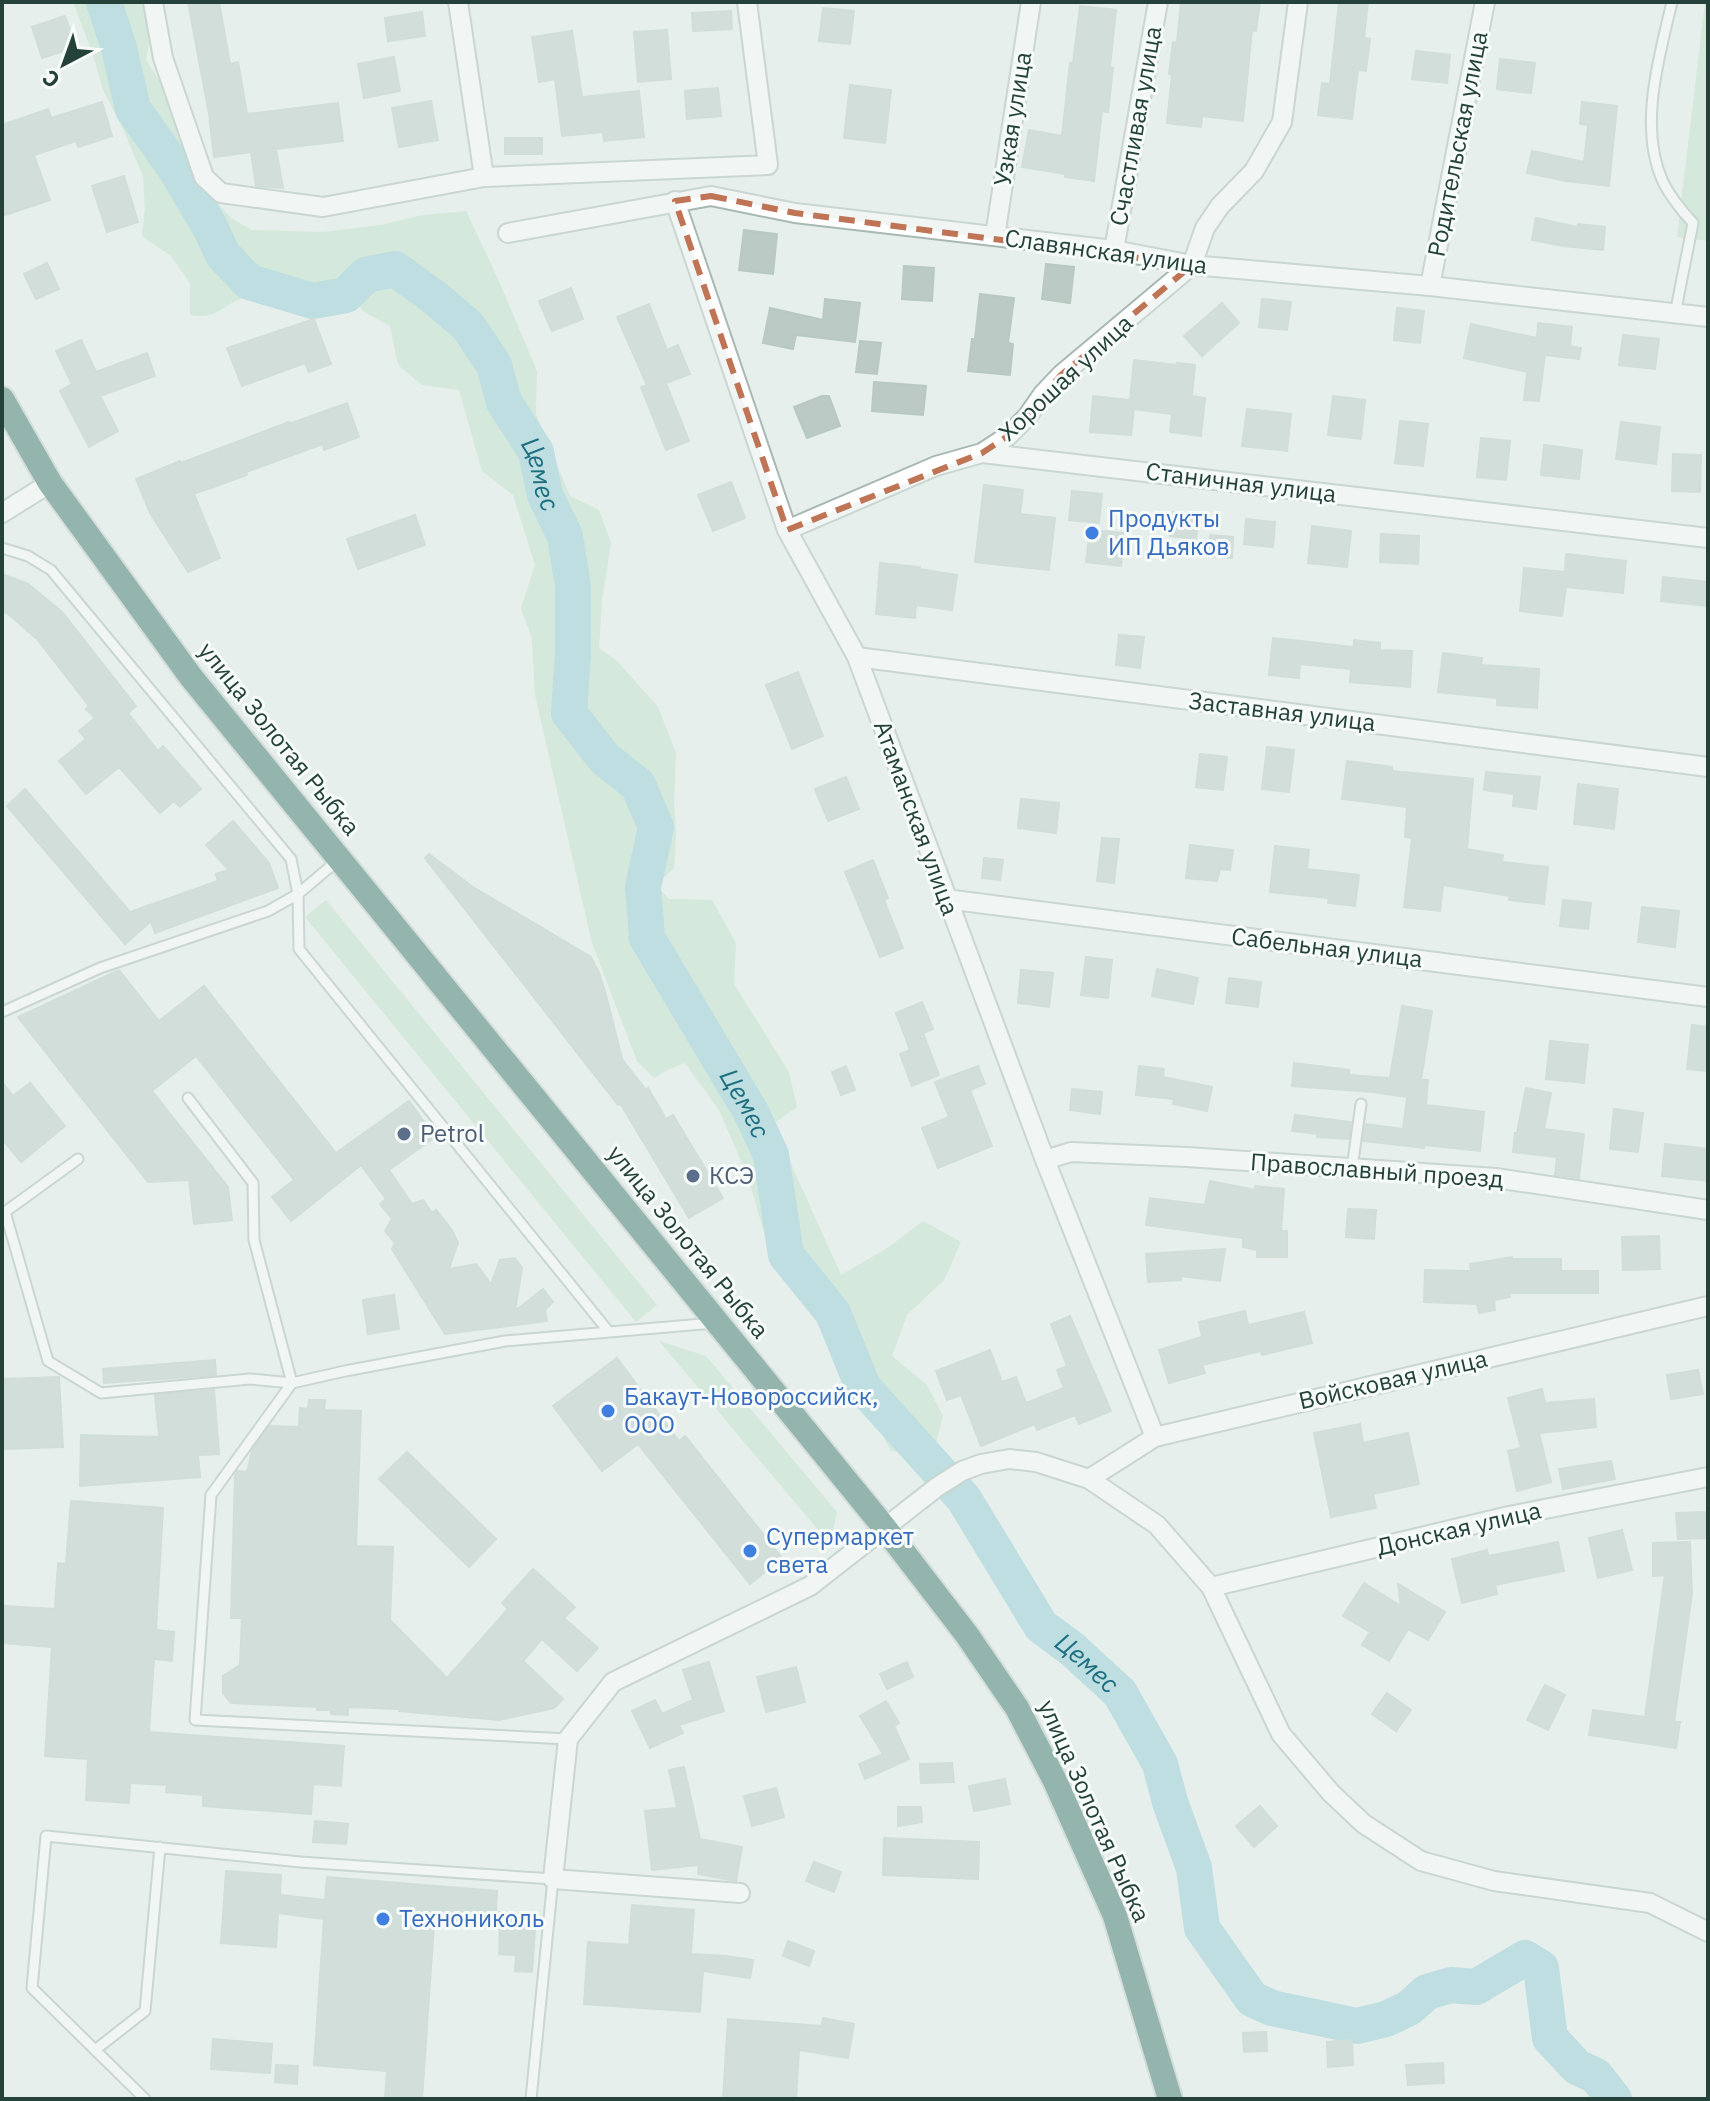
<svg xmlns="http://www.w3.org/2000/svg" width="1710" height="2101" font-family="'IBM Plex Sans',sans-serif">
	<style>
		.green { fill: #bfe0c8 }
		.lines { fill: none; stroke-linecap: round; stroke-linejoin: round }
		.river { stroke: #8ec9d4; stroke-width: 36 }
		.building { fill: #bbcac4; stroke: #b8c9c2; stroke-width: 2 }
		.lane-casing { stroke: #a8b8b2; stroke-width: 13 }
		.street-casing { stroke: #a8b8b2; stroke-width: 22 }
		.highway-casing { stroke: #c2cac8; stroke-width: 28 }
		.lane { stroke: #fff; stroke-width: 9 }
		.street { stroke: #fff; stroke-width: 18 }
		.highway { stroke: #2f6f62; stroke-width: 24 }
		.marked { fill: none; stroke: #c07456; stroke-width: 6; stroke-dasharray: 16 10; stroke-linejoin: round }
		.shop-dot { fill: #3f7fe0; stroke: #f7fbf9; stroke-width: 3 }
		.service-dot { fill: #5c6f8a; stroke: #f7fbf9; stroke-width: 3 }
		.labels { text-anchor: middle; stroke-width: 6; stroke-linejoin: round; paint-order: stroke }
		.street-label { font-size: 24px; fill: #24423a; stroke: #f7fbf9 }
		.shop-label { font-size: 24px; fill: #366cbe; stroke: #f7fbf9; text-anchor: start }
		.service-label { font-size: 24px; fill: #4e5e75; stroke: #f7fbf9; text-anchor: start }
		.water-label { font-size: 26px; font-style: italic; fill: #1c6f80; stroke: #f7fbf9 }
	</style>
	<rect width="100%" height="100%" fill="#e6efeb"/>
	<path class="green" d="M73 2H149L151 31 146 60 176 106 204 188 231 218 252 230 323 232 380 225 423 215 466 211 498 279 537 371 536 414 570 496 599 510 611 543 602 601 599 648 618 662 658 707 676 753 674 801 676 836 674 868 656 885 669 899 712 900 736 943 734 984 789 1072 797 1107 773 1124 841 1275 886 1249 923 1221 961 1242 944 1280 907 1315 892 1356 927 1385 943 1416 935 1446 913 1453 891 1451 864 1401 765 1236 748 1177 719 1110 685 1063 667 1070 654 1078 637 1061 592 943 535 695 532 639 521 608 535 565 513 495 482 471 459 390 422 385 398 365 390 326 364 312 342 286 315 289 290 307C276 302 259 295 245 298 220 304 220 320 190 315V283L171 256 142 236 145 210 143 176 124 131 103 90 92 52Z
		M1705 2H1708V241L1677 237Z
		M326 900 657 1305 636 1322 305 917Z
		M659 1341 706 1356 837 1512 830 1544Z"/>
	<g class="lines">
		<path class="river" id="s1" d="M104 2 119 48 133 109 175 168 210 227 223 255 249 282 313 301 346 295 366 275 395 269 434 297 468 326 494 365 504 402 536 452 545 495 565 536 573 586V653L569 713 605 759 638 785 656 827 643 887 647 938 751 1112 771 1155 786 1255 833 1313 863 1387 964 1499 1041 1626 1072 1649 1120 1693 1160 1764 1170 1802 1194 1868 1202 1928 1252 1999 1272 2008 1357 2026 1386 2019 1409 2008 1427 1992 1451 1985 1476 1987 1525 1958 1541 1968 1550 2038 1577 2067 1596 2076 1614 2099"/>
	</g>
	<path class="building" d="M188 2H219L230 64 238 62 247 114 338 103 343 141 276 149 283 188 256 186 251 152 214 157 209 114Z
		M1181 2H1260L1256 31 1252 30 1243 121 1202 116 1201 127 1167 123 1172 74H1169L1173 42 1177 43Z
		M1339 2H1368L1364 38 1370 39 1366 71 1358 70 1352 119 1318 115 1322 83 1330 84Z
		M1080 6 1116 10 1110 67 1113 68 1108 112 1102 111 1094 181 1065 177V174L1022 167 1029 130 1062 136 1070 63H1073Z
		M823 8 854 11 850 44 819 41Z
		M731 11 732 29 693 31 692 13Z
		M422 12 425 36 388 41 385 18Z
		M65 16 76 47 42 58 32 27Z
		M667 30 671 79 638 82 634 32Z
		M572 31 582 97 639 91 644 137 604 141 603 132 562 136 555 79 539 82 532 37Z
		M1416 51 1450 55 1447 83 1412 79Z
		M394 57 400 91 364 98 358 64Z
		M1500 59 1535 63 1531 93 1497 89Z
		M850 85 891 90 885 143 844 138Z
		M718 88 721 116 687 119 685 91Z
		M431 101 438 140 399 147 392 108Z
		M102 102 112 136 78 147 76 141 34 155 50 200 2 216V125L48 109 51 118Z
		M1582 102 1617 106 1609 186 1566 181 1527 173 1532 151 1584 162 1588 125 1580 124Z
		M505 138H542V154H505Z
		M124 176 138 222 107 232 92 186Z
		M1536 218 1577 227 1578 224 1605 227 1603 250 1563 246 1532 240Z
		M744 230 777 234 773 274 739 270Z
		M47 263 59 289 36 299 24 274Z
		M1046 264 1074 267 1070 303 1042 299Z
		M904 266 934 268 932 301 902 299Z
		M571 288 583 319 552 331 539 301Z
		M980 294 1014 298 1008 343 1013 344 1010 375 968 371 972 339H975Z
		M825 299 860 303 855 342 796 335 793 349 763 343 770 308 823 320Z
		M1262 299 1291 302 1287 330 1259 327Z
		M1222 303 1239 323 1202 356 1184 336Z
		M649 304 667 350 678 345 690 374 666 383 689 441 666 450 641 387 647 385 617 317Z
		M1397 308 1424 311 1420 343 1394 340Z
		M314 319 331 364 309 372 305 363 242 386 227 348Z
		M1538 323 1572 327 1570 346 1581 348 1579 359 1545 355 1539 401 1524 400 1527 372 1464 358 1471 324 1537 338Z
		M1623 335 1659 339 1655 369 1619 365Z
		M81 340 96 372 147 353 155 376 100 396 118 431 89 447 60 391 72 384 56 351Z
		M860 341 881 343 877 374 856 372Z
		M1134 360 1176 365 1177 363 1195 365 1192 396 1205 398 1201 436 1170 432 1172 414 1134 409 1131 435 1090 432 1093 396 1130 400Z
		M874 382 926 386 923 415 872 411Z
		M822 396H829L840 426 807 438 794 407Z
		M1333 396 1365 400 1361 439 1328 435Z
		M347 403 359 437 324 450 323 444 246 472 247 475 194 494 220 558 188 572 150 513 136 479 180 461 181 463 289 422V424Z
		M1247 409 1291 414 1287 451 1242 446Z
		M1400 421 1428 424 1423 466 1395 463Z
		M1621 422 1660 427 1656 464 1616 459Z
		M1481 438 1510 441 1506 480 1477 477Z
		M1544 445 1582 450 1579 479 1541 475Z
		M1673 454 1701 455 1700 492 1672 491Z
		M731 482 745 518 713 531 698 495Z
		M984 485 1023 490 1020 514 1055 518 1049 570 975 562Z
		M1072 491 1102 494 1099 523 1069 520Z
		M1173 512 1199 515 1196 539 1170 536Z
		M415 515 425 545 358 569 347 539Z
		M1246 519 1275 522 1273 547 1244 544Z
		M1312 526 1351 531 1347 567 1308 563Z
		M1090 530 1124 533 1121 566 1086 562Z
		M1381 534 1419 536 1418 564 1380 562Z
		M1210 535 1233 537 1232 558 1208 556Z
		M1566 554 1626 561 1623 593 1566 587 1562 616 1520 611 1524 568 1565 572Z
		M880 563 920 567 919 569 957 575 952 610 916 605 915 618 876 614Z
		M2 574 28 584 62 612 136 706 128 713 158 751 163 746 201 789 180 807 174 801 160 813 119 767 86 794 59 761 86 739 79 731 95 718 86 709 89 706 37 639 7 613 2 612Z
		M1663 577 1708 582V606L1661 601Z
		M1119 635 1144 637 1140 668 1116 665Z
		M1273 638 1354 647V640L1380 643V650L1412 651 1410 687 1350 682 1351 669 1300 664 1299 678 1269 675Z
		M1443 653 1482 658 1481 665 1539 669 1537 708 1497 705V698L1438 692Z
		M798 672 823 736 792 749 766 685Z
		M1267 747 1294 750 1289 792 1262 789Z
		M1200 754 1227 757 1223 790 1196 787Z
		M1347 761 1392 767V771L1473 779 1467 849 1503 855 1502 862 1548 867 1544 904 1509 900 1510 896 1443 885 1440 911 1404 907 1412 838 1405 837 1407 807 1342 799Z
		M1486 772 1540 777 1536 809 1513 806 1514 794 1484 790Z
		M846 777 859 809 828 821 815 789Z
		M1578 784 1618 789 1614 829 1574 824Z
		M25 789 130 912 218 881 216 874 229 870 206 845 233 821 269 863 278 888 155 933 151 921 125 944 7 806Z
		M1021 799 1059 803 1056 833 1018 828Z
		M1102 838 1119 839 1114 883 1097 881Z
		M1190 845 1233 850 1230 870 1220 869 1217 881 1186 878Z
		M1275 846 1309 850 1307 869 1359 875 1355 906 1328 903 1329 898 1270 892Z
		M429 854 473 887 591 957 599 973 606 995 622 1059 646 1090 648 1088 666 1119 673 1115 723 1198 689 1218 620 1103 618 1105 425 858Z
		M984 858 1003 860 1000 880 982 878Z
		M873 860 888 898 884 900 903 948 880 957 845 872Z
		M1563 900 1591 903 1588 929 1560 926Z
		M1642 907 1679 911 1675 947 1638 942Z
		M1086 957 1112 960 1108 998 1081 995Z
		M1157 969 1198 978 1193 1004 1152 996Z
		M119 970 159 1021 204 986 336 1153 409 1101 435 1137 389 1170 412 1204 423 1200 432 1213 436 1210 452 1230 458 1243 449 1269 476 1264 491 1284 500 1260 515 1258 522 1268 515 1311 543 1289 553 1302 545 1310 547 1321 445 1334 392 1249 395 1243 385 1231 392 1219 380 1204 386 1199 361 1165 291 1221 272 1197 294 1180 196 1056 152 1091 228 1187 232 1220 194 1224 189 1180 148 1182 18 1017Z
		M1021 970 1053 973 1049 1007 1018 1003Z
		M1229 978 1261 982 1258 1007 1226 1003Z
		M922 1002 933 1029 923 1033 939 1075 912 1086 900 1054 910 1050 896 1013Z
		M1402 1006 1432 1011 1421 1080H1428L1426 1105 1484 1112 1480 1151 1425 1145 1424 1148 1363 1141 1366 1124 1403 1129 1407 1097 1373 1092 1292 1086 1294 1063 1349 1070V1075L1390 1078Z
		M1692 1025 1708 1027V1071L1687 1069Z
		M1550 1041 1588 1045 1584 1083 1546 1079Z
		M846 1066 855 1090 841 1095 832 1072Z
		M978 1066 985 1084 970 1090 992 1146 938 1168 922 1128 949 1117 935 1082Z
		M1139 1066 1164 1069 1163 1077 1212 1087 1207 1111 1173 1104 1174 1099 1136 1095Z
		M2 1082 13 1096 30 1083 65 1126 21 1162 2 1139Z
		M1526 1088 1551 1093 1544 1129 1584 1134 1579 1178 1555 1175 1557 1157 1513 1152 1515 1133H1517Z
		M1072 1089 1102 1092 1100 1114 1070 1110Z
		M1614 1109 1643 1113 1638 1152 1610 1149Z
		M1295 1115 1351 1122 1349 1139 1317 1137 1318 1134 1292 1131Z
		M1665 1144 1708 1149V1181L1662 1176Z
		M1210 1181 1255 1190V1186L1284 1189 1281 1231H1287V1257H1257V1250L1243 1247V1238L1146 1225 1150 1198 1205 1205Z
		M1348 1209 1376 1210 1374 1239 1346 1237Z
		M1659 1236 1660 1269 1623 1270 1622 1237Z
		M1225 1249 1220 1281 1181 1276V1280L1148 1282 1146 1254Z
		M1512 1257 1513 1259H1561V1271H1598V1293H1509L1510 1297 1494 1300 1495 1310 1479 1313 1477 1304 1424 1302 1425 1270 1471 1271 1470 1264Z
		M394 1295 399 1329 368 1334 363 1300Z
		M1245 1311 1248 1325 1304 1312 1312 1343 1262 1355 1261 1351 1202 1365 1205 1373 1169 1383 1159 1350 1202 1337 1199 1322Z
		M1070 1316 1111 1411 1079 1424 1075 1415 1037 1430 1035 1424 981 1446 961 1395 947 1400 936 1371 990 1350 1002 1382 1016 1377 1026 1403 1064 1388 1057 1370 1067 1366 1051 1324Z
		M617 1358 679 1441 685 1436 782 1558 750 1584 638 1444 602 1471 553 1406Z
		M215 1360 216 1375 104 1383 103 1369Z
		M1698 1370 1703 1394 1671 1399 1667 1375Z
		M59 1377 63 1447 2 1449V1379Z
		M1542 1389 1545 1403 1594 1399 1596 1427 1539 1433 1551 1482 1517 1491 1508 1451 1521 1448 1508 1398Z
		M214 1390 219 1454 198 1455 200 1477 80 1486 81 1435 159 1437 155 1395Z
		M309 1400H325L324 1410 361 1411 356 1546 393 1547 390 1620 447 1678 508 1609 502 1603 533 1569 575 1607 564 1618 598 1648 577 1671 542 1639 523 1661 563 1699 554 1708 499 1720 399 1711V1709L348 1707V1715L331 1714V1710H317L318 1707 231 1703 223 1693V1676L240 1665 242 1618H231L235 1475 237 1471 247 1472 252 1451 270 1426 299 1427 300 1408 308 1409Z
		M1360 1424 1363 1443 1408 1433 1419 1484 1373 1494 1376 1508 1331 1517 1314 1433Z
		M407 1452 496 1539 469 1567 379 1479Z
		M1611 1461 1615 1479 1563 1489 1559 1469Z
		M71 1501 163 1508 156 1630 174 1632 172 1661 154 1659 149 1732 344 1746 341 1786 313 1784 311 1814 203 1806V1795L166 1792 167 1785 130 1783 129 1803 86 1800 88 1759 45 1756 52 1647 3 1643 5 1606 55 1609 58 1563 66 1564Z
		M1706 1512 1707 1538 1678 1539 1676 1513Z
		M1622 1530 1632 1570 1598 1578 1589 1538Z
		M1558 1542 1564 1571 1495 1585 1497 1594 1462 1603 1452 1559 1487 1550 1488 1556Z
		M1690 1542 1692 1594 1674 1722H1680L1676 1748 1589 1735 1593 1710 1645 1717 1665 1575 1653 1576V1543Z
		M1364 1583 1401 1606 1398 1584 1445 1612 1428 1640 1408 1629 1389 1661 1362 1645 1370 1632 1343 1616Z
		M709 1662 724 1711 679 1725 683 1733 650 1748 632 1711 655 1700 662 1714 693 1700 683 1670Z
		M907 1662 913 1677 887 1689 880 1674Z
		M796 1667 805 1702 766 1712 757 1677Z
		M1545 1685 1565 1695 1548 1730 1527 1720Z
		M1387 1693 1411 1710 1396 1731 1372 1714Z
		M886 1701 899 1723 894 1726 909 1759 865 1779 859 1764 883 1754 860 1716Z
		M952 1763 954 1782 921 1783 920 1764Z
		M684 1767 700 1839 742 1847 736 1881 698 1874 699 1865 652 1870 645 1811 677 1808 669 1770Z
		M1005 1779 1010 1804 974 1811 969 1786Z
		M776 1788 784 1817 752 1826 744 1796Z
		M1260 1806 1277 1826 1254 1847 1236 1826Z
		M898 1807H921L922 1822 898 1826Z
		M315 1821 348 1824 346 1844 313 1842Z
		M884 1838 979 1842 978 1879 883 1875Z
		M814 1862 841 1872 834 1892 806 1881Z
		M226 1871 281 1875 280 1895 325 1900 327 1877 497 1891 496 1912 536 1915 532 1972 515 1971 516 1955 499 1954 500 1929 434 1924 422 2099H385L387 2071 314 2065 324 1919 278 1913 276 1947 221 1943Z
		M632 1905 694 1910 691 1954 726 1956 753 1960 750 1978 703 1971 700 2012 584 2004 588 1942 629 1945Z
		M788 1941 814 1951 809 1966 783 1956Z
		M823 2018 854 2024 848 2058 799 2050 796 2099H723L728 2019 822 2026Z
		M1266 2032 1267 2051 1244 2052 1243 2033Z
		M213 2039 272 2044 270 2073 211 2069Z
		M1352 2040 1353 2065 1328 2067 1327 2042Z
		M1443 2063 1444 2083 1408 2085 1406 2065Z
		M276 2065 298 2066 297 2084 275 2082Z"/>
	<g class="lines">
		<g class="lane-casing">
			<path id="lane" d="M1672 2C1659 58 1638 127 1663 182 1671 198 1681 210 1693 223L1675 314
				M2 548 28 556 51 570 291 859 298 894 299 949 609 1332
				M2 1012 100 968 268 911 298 894 337 861
				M78 1159 5 1212 48 1361 101 1393 250 1379 292 1383 254 1240 253 1183 188 1098
				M1352 1168 1361 1104
				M568 1739 195 1720 211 1495 292 1383 345 1371 505 1341 714 1323
				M95 2050 145 2011 160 1847
				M145 2099 32 1988 46 1836 300 1862 553 1879 531 2099"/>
		</g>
		<g class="street-casing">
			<path id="street" d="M153 2 163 58 204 177 221 193 323 207 484 177 768 165 747 2
				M458 2 484 177
				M675 201 787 530 857 657 1045 1160 1155 1437
				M508 233 711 196 795 213 1114 250 1192 265 1430 286 1708 317
				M995 236 1031 2
				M1114 250 1158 2
				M1430 286 1485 2
				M982 453 1008 436 1027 417 1043 394 1061 375 1192 265 1205 228 1220 206 1254 171 1282 122 1298 2
				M2 513 50 483
				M787 530 936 466 982 453 1708 538
				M857 657 1708 767
				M946 899 1708 997
				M1045 1160 1071 1152 1187 1157 1496 1178 1708 1210
				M1089 1479 1155 1437 1708 1306
				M1211 1587 1509 1516 1708 1477
				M740 1893 553 1879 568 1739 613 1682 810 1586 937 1487 962 1471 981 1464 1009 1459 1036 1462 1089 1479 1157 1525 1211 1587 1281 1734 1331 1793 1364 1824 1421 1861 1494 1881 1650 1903 1708 1932"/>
		</g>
		<g class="highway-casing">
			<path id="highway" d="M2 399 50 483 191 677 884 1527 967 1635 1017 1708 1055 1781 1115 1916 1170 2099"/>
		</g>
		<use href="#lane" class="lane"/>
		<use href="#street" class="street"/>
		<use href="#highway" class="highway"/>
	</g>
	<path d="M0 0H1710V2101H0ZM711 196 795 213 1192 265 1061 375 1008 436 982 453 787 530 675 201Z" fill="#e6efeb" fill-opacity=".55" fill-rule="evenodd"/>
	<path class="marked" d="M711 196 795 213 1192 265 1061 375 1008 436 982 453 787 530 675 201Z"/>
	<g class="shop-dot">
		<circle cx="1092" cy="533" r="8"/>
		<circle cx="608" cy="1411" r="8"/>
		<circle cx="750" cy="1551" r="8"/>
		<circle cx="383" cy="1919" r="8"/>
	</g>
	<g class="service-dot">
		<circle cx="404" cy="1134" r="8"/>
		<circle cx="693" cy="1176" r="8"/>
	</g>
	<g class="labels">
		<g class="street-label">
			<text transform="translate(1013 119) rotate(-81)" y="8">Узкая улица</text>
			<text transform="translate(1136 126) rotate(-80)" y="8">Счастливая улица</text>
			<text transform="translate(1458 144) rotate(-79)" y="8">Родительская улица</text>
			<text transform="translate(1106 252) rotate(8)" y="8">Славянская улица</text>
			<text transform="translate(1066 378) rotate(-43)" y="8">Хорошая улица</text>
			<text transform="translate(1241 483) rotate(7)" y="8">Станичная улица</text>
			<text transform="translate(1282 712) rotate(7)" y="8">Заставная улица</text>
			<text transform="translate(279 739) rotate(51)" y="8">улица Золотая Рыбка</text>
			<text transform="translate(916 818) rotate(70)" y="8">Атаманская улица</text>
			<text transform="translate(1327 948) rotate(7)" y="8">Сабельная улица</text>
			<text transform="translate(1377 1171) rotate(4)" y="8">Православный проезд</text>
			<text transform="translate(688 1242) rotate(51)" y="8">улица Золотая Рыбка</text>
			<text transform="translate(1393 1380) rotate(-13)" y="8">Войсковая улица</text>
			<text transform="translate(1459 1529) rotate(-13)" y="8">Донская улица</text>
			<text transform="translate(1094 1811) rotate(66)" y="8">улица Золотая Рыбка</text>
		</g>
		<g class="shop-label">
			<text x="1108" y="527">Продукты<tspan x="1108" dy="28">ИП Дьяков</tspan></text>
			<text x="624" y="1405">Бакаут-Новороссийск,<tspan x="624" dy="28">ООО</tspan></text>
			<text x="766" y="1545">Супермаркет<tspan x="766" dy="28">света</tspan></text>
			<text x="399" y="1927">Технониколь</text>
		</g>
		<g class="service-label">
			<text x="420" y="1142">Petrol</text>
			<text x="709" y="1184">КСЭ</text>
		</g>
		<g class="water-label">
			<text dy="9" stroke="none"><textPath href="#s1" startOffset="738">Цемес</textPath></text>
			<text dy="9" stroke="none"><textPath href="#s1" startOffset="1434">Цемес</textPath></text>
			<text dy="9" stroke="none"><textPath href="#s1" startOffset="2106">Цемес</textPath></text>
		</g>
	</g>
	<rect width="1710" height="2101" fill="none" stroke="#24423a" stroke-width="8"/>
	<g transform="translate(64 64) rotate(221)" stroke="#f7fbf9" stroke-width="6" paint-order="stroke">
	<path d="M0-6L14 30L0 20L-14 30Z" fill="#24423a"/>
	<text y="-12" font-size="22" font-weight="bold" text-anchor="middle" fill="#24423a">С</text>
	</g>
</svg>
